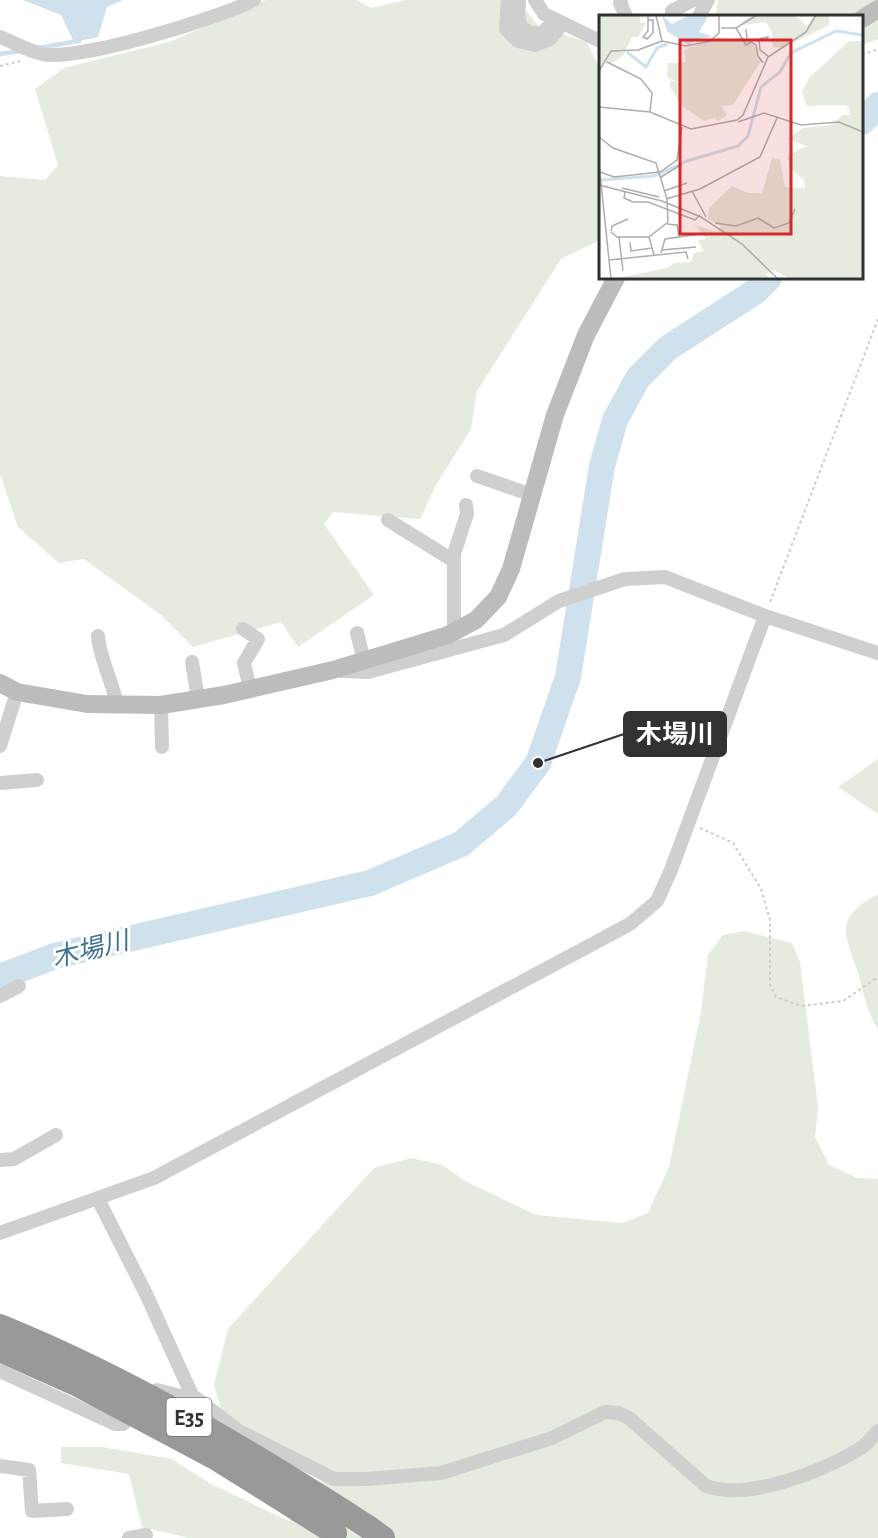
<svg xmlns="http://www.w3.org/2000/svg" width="878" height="1538" font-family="'Alegreya Sans','Noto Sans JP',sans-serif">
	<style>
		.green { fill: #e5ebde }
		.water { fill: #cfe1ec }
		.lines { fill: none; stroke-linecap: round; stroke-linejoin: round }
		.stream { stroke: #cfe1ec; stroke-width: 4.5 }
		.river { stroke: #cfe1ec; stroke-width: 26 }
		.path { stroke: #ccc; stroke-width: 2; stroke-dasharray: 3 3; stroke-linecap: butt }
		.street { stroke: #cfcfcf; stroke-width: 14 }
		.secondary { stroke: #bcbcbc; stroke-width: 18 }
		.highway { stroke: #999; stroke-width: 24 }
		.highway-bridge { stroke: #999; stroke-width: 24 }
		.labels { text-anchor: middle; stroke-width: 6; stroke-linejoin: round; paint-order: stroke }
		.shield { fill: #fff; stroke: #707070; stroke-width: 1.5 }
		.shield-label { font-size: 22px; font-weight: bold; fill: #323232 }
		.water-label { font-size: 26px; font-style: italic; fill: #417493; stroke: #fff }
		.inset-river { fill: none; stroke: #cfe1ec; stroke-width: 3 }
		.inset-road { fill: none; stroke: #adadad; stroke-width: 1.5 }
		.view { fill: #d62828; fill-opacity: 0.15; stroke: #d62828; stroke-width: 3 }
		.inset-edge { fill: none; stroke: #323232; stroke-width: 3 }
		.leader { fill: none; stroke: #323232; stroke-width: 2 }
		.callout-dot { fill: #323232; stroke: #fff; stroke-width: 2 }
		.callout { fill: #323232; stroke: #323232; stroke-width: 2 }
		.callout-label { font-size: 26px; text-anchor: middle; font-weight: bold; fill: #fff }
	</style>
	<rect width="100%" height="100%" fill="#fff"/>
	<path class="green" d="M266 0H356L371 8 406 0H518L539 27 587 42 600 69V240L561 259 477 391 471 429 436 485 420 519 333 512 324 524 374 595 298 647 281 622 193 647 161 615 84 559 59 563 18 527 0 474V176L45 180 58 165 35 89 64 68 169 42Z
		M718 0H878V39L862 45V16H716Z
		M878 759V814L838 787Z
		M878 894V1029C867 1012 864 995 859 976 846 934 831 920 878 894Z
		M744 931 792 943 800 962 818 1107 815 1137 829 1165 857 1178 878 1179V1538H189L142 1527 129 1474 61 1463V1447H102L172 1459 209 1483 289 1521 328 1473 223 1415 214 1385 228 1329 374 1168 411 1158 443 1165 463 1180 536 1215 622 1223 648 1213 669 1167 701 1012 708 955 723 935Z"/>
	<path class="water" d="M23 0H123L107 7 98 37 74 42 61 15Z"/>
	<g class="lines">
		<path class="stream" d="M37 48 79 41
			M0 54 20 51"/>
		<path class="river" d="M862 122 878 105
			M0 977 55 956 370 883 461 844 506 806 538 763 568 677 602 466 615 420 638 378 668 348 756 291 769 278"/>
		<path class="path" d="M862 55 878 49
			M0 66 20 61
			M770 602 878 319
			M700 828 733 843 761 889 770 920V984L776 997 801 1006 843 1001 878 977"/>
		<path class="street" d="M508 0 506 29 518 41 535 45 550 39 563 23
			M519 0 518 14 521 27 531 33H543L551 23
			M535 0 544 14 600 41
			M621 0 620 3 626 16
			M672 11 693 0
			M699 16 708 0
			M0 37C13 42 28 51 42 54 77 62 220 18 254 0
			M477 476 532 495
			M388 520 454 561
			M243 629 258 639 244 663 250 689
			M454 632V554L467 514 466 505
			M357 633 364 661
			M98 636C100 659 112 681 117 704
			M192 662 198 699
			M341 671 368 672 504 635 559 601 625 579 665 577 765 616 878 653
			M161 705 162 747
			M0 746 17 692
			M0 783 37 780
			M0 996 19 986
			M0 1160 14 1159 56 1135
			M98 1199 146 1294 192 1395 239 1431 334 1479H366L441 1473 552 1438 605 1412 619 1413 629 1418 706 1486C748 1501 820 1472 858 1450 866 1446 872 1437 878 1431
			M0 1233 154 1178 630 924 657 901 671 870 765 616
			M0 1371 115 1424H123L136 1411
			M154 1393 157 1390 200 1401
			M0 1466 29 1470 32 1511 67 1509
			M129 1538 146 1535"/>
		<path class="secondary" d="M862 19 878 9
			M0 683 17 692 87 704 161 705 224 695 333 670 448 635 476 620 498 597 511 569 555 415 586 335 616 278"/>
		<path class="highway" d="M368 1527 383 1538"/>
		<path class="highway-bridge" d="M0 1326C131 1379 250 1451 368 1527
			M0 1350 76 1384 217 1459 335 1533"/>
	</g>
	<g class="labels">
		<rect class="shield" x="166.5" y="1398" width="45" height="38" rx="4.5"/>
		<g class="shield-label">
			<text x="189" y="1425">E35</text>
		</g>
		<g class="water-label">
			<text transform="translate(90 949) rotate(-14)" y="9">木場川</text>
		</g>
	</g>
	<g transform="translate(599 15)">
		<rect width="264" height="264" fill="#fff"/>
		<path d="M0 0H40L42 8H47L39 22H33L24 41 13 48 0 49ZM156 0H196L208 11 216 0H230V10L184 33 174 32 173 17 167 7 144 10V6ZM121 22 128 26 143 22 155 30 162 46 134 90 122 91 128 100 119 106 116 103 105 106 83 91 71 72V66H76L68 62 69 48 87 47 85 36 89 33ZM250 26H264V264H193L174 255 167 259 171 264H15L68 253 76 248 92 247 95 238 105 236 99 225 107 224 97 211 89 208 118 217 122 211 109 204 110 193 133 171 149 178H163L173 143 181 144 186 172 206 173 205 165 191 153 188 141 208 131 187 124 204 113 233 110 243 100H251L250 92 245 90 208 91 203 77 210 63Z" fill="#e5ebde"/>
		<path d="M63 0 73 9 91 0H110L100 17 114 22 98 24 90 30 68 16Z" fill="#cfe1ec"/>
		<path class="inset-river" d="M28 37 47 52 58 33 68 29M1 165 55 161 88 146 139 131 149 121 162 72 181 57 192 38 237 16 264 20"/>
		<path class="inset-road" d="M57 0 63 26M49 5H54V18L48 24 44 22 49 16V0M122 13H137L158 0M137 13 147 30 152 27M147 14 148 24 157 30 159 41 164 48M166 26 169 22 160 24 161 35 169 41M8 47 42 64 53 78 51 97M0 56 12 36 39 35 63 26 87 31 111 26 120 18V0M0 92 51 97 92 114 138 105 144 100 169 42 207 17 217 0M139 107 165 98 202 110 240 107 264 117M0 122 14 133 57 148 68 184 69 207 50 222H18L12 217M0 149 12 264M1 157 15 162 61 157 78 145 83 112M62 162 83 149M0 170 63 186 102 202 143 229 179 264M23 173 60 182M65 176 88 168M93 176 107 202M26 177 25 183 34 187H49L96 205 101 200M67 184 101 174 161 142 178 103M116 208 137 211 159 203 175 213 190 208 196 194M68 209 78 210 80 221M12 216 13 211 29 204M20 222 24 256M50 222 55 240M31 227 32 236 53 233M63 235 97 232M62 238 66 224 100 219M10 245 87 237 89 244"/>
		<path class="view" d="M81 25H192V219H81Z"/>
		<rect width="264" height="264" class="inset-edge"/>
	</g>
	<path class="leader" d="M538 763L624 734"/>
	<circle class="callout-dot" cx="538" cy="763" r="6"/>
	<rect class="callout" x="624" y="712" width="102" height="44" rx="6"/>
	<g class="callout-label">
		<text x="675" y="743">木場川</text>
	</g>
</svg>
